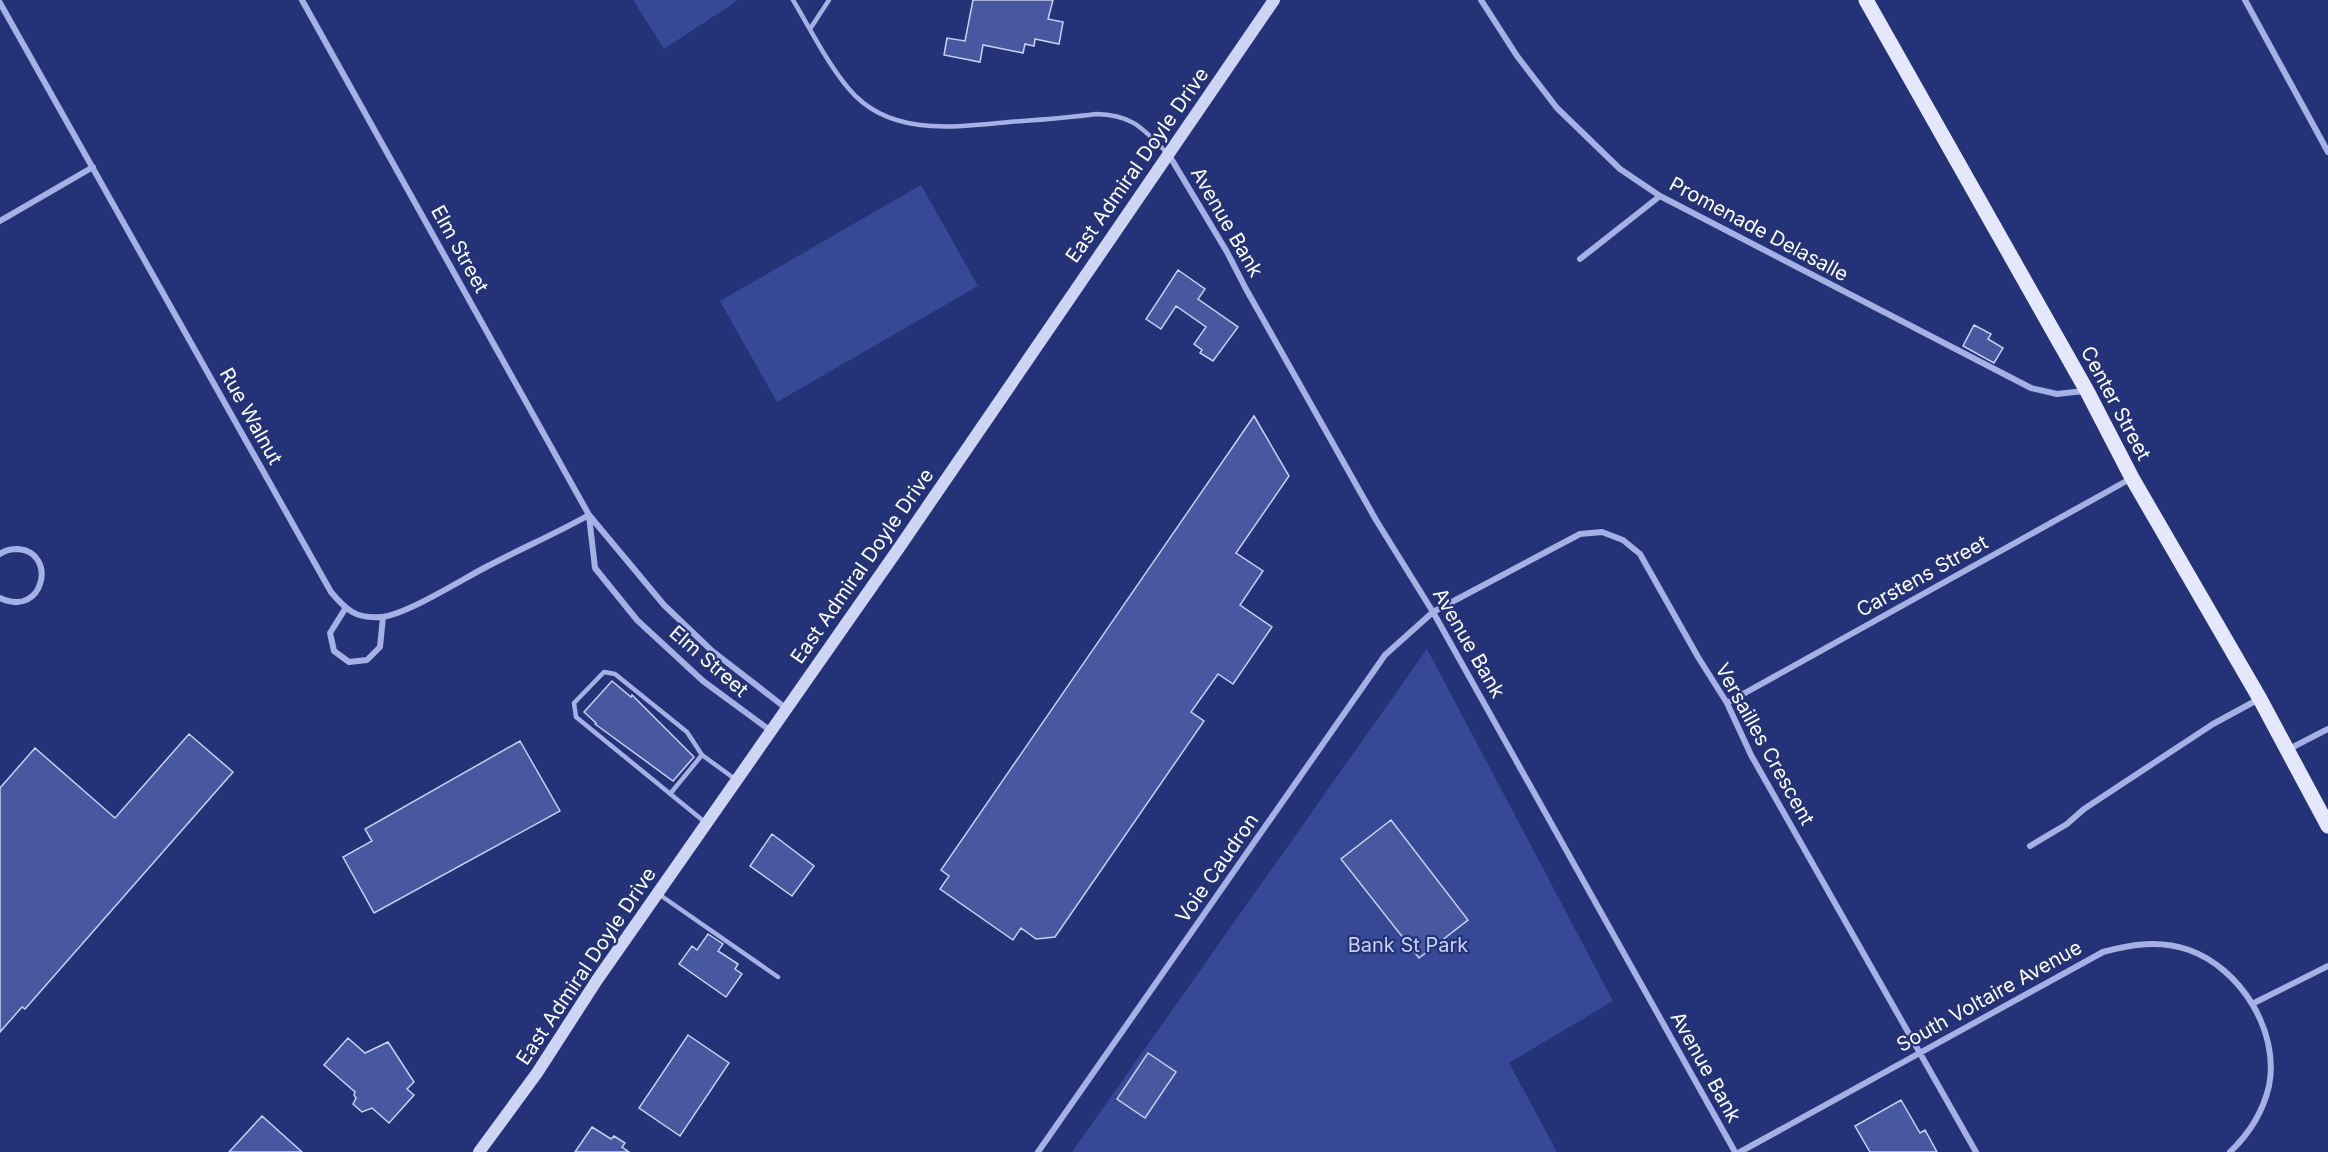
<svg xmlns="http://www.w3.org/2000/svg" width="2328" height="1152" font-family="Inter,sans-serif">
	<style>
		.green { fill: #374996 }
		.building { fill: #4858a0; stroke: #c8d0f3; stroke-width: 1.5 }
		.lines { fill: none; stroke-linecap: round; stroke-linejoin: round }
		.lane { stroke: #a5b1e4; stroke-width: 4.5 }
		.street { stroke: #a5b1e4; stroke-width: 6 }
		.secondary { stroke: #ced5f4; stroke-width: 12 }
		.primary { stroke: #e5e8fc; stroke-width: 15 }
		.labels { text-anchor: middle; stroke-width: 4.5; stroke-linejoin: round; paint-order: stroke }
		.street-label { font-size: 20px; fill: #fff; stroke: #243278 }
		.park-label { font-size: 20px; fill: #c8d0f3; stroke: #243278 }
	</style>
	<rect width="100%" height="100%" fill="#243278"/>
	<path class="green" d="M633 0H737V1L664 49Z
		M921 185 978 286 777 402 720 301Z
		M1427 649 1613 1001 1509 1063 1557 1152H1072Z"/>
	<path class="building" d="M973 0H1053L1048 19 1063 22 1059 44 1035 39 1034 46 1025 44 1023 53 983 45 980 62 944 55 947 38 965 41Z
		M1178 270 1205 289 1198 299 1238 327 1213 361 1200 353 1202 350 1194 344 1206 327 1176 306 1161 329 1146 319Z
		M1974 325 1991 334 1988 339 2003 348 1994 363 1963 346Z
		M1254 416 1289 476 1236 553 1263 571 1240 605 1272 627 1233 684 1218 674 1191 712 1204 721 1055 937 1036 939 1021 928 1013 940 940 889 949 876 941 870Z
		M612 681 631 697 632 695 694 757 673 781 595 724 596 723 584 712Z
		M189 734 233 772 25 1009 22 1007 0 1032V788L35 748 115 818Z
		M520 741 560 811 374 913 343 857 372 841 365 829Z
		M1391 820 1468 920 1419 958 1341 859Z
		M772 834 814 866 792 896 750 866Z
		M708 934 723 944 718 951 738 964 735 969 742 974 726 997 679 964 692 946 697 950Z
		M688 1035 729 1063 680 1136 639 1108Z
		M348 1038 365 1053 388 1042 414 1082 407 1089 414 1095 389 1123 372 1108 362 1112 353 1104 356 1098 354 1095 355 1092 324 1065Z
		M1148 1053 1176 1072 1145 1118 1117 1099Z
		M1901 1100 1920 1133 1925 1130 1937 1152H1870L1855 1126Z
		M262 1116 302 1152H229Z
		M592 1127 611 1139 614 1136 625 1143 622 1147 629 1152H575Z"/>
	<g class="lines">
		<path class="lane" d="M793 0C811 30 827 63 849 89 889 137 955 127 1009 122 1038 120 1067 118 1096 114 1134 115 1143 129 1168 154
			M810 29 829 0
			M670 794 702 755
			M706 823 576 717 574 703 604 672 615 674 687 732 702 755 735 779
			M660 895 778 977"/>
		<path class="street" d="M302 0 589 515 664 605 711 650 787 709
			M1481 0 1517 56 1557 108 1620 169 1660 196 2031 388 2057 394 2084 391
			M2245 0 2328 152
			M0 3 331 592C346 610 356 619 381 617 406 615 461 580 486 567 520 549 555 534 589 515
			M1169 155 1227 252 1246 289 1376 520 1433 612 1735 1152
			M0 221 93 167
			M1580 259 1660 196
			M589 516 595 568 637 620 703 681 771 731
			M0 554C5 550 11 549 18 549 58 552 44 619 0 598
			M345 609 330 633 334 651 349 662 367 660 380 647 383 617
			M1727 703 2130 479
			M2287 750 2328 729
			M2030 846 2067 824 2084 809 2213 724 2259 699
			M2254 1003 2328 966
			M1038 1152 1385 655 1433 612 1580 534 1602 532 1623 540 1640 554 1698 657 1727 703 1751 755 1976 1152
			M1740 1152 2103 952C2132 944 2160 940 2189 950 2240 968 2280 1031 2269 1086 2263 1112 2249 1134 2230 1152"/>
		<path class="secondary" d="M479 1152 537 1073 597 980 901 545 1274 0"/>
		<path class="primary" d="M1866 0 2087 391 2132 478 2260 699 2328 826"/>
	</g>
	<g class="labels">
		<g class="street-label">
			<text transform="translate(1137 165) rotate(-55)" y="7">East Admiral Doyle Drive</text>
			<text transform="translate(1227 222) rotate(60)" y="7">Avenue Bank</text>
			<text transform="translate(1759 229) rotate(28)" y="7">Promenade Delasalle</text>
			<text transform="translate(460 249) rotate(61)" y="7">Elm Street</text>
			<text transform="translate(2116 403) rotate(62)" y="7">Center Street</text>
			<text transform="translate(251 416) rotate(61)" y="7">Rue Walnut</text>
			<text transform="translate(862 566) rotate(-55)" y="7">East Admiral Doyle Drive</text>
			<text transform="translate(1922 576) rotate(-29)" y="7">Carstens Street</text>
			<text transform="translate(1469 643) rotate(60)" y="7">Avenue Bank</text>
			<text transform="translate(709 661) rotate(41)" y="7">Elm Street</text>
			<text transform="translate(1765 744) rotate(61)" y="7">Versailles Crescent</text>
			<text transform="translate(1217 868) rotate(-55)" y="7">Voie Caudron</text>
			<text transform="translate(586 966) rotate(-56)" y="7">East Admiral Doyle Drive</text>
			<text transform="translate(1989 996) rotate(-29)" y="7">South Voltaire Avenue</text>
			<text transform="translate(1706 1067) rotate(61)" y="7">Avenue Bank</text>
		</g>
		<g class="park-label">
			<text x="1408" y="952">Bank St Park</text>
		</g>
	</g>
</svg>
